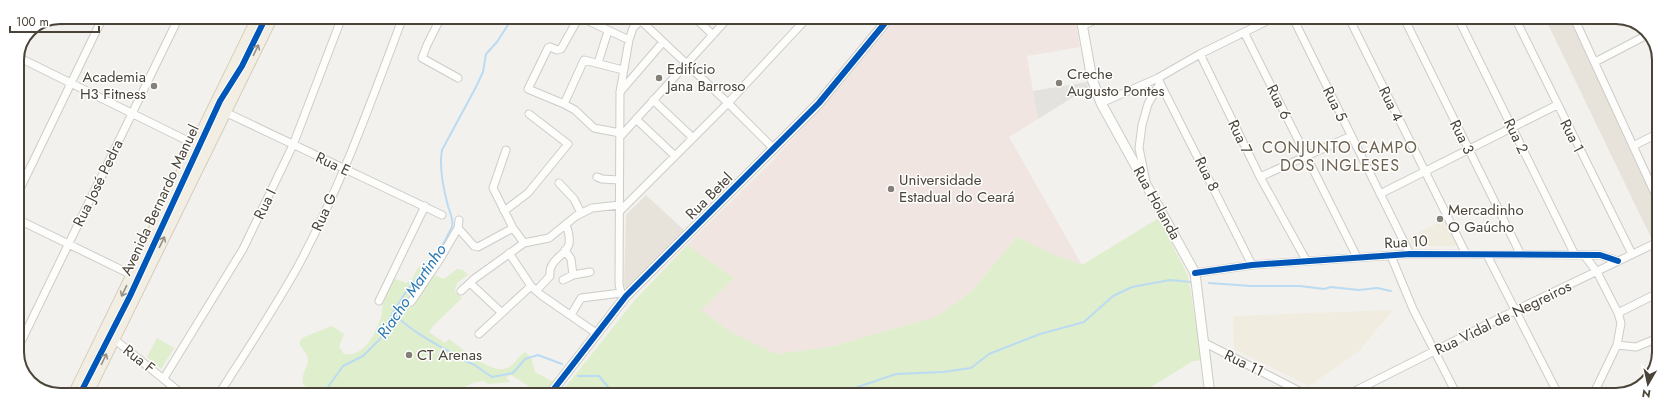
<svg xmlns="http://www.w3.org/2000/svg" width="1676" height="412" font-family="Jost,sans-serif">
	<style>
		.residential { fill: #e7e3da }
		.education { fill: #f0ecdf }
		.medical { fill: #f1e5e1 }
		.green { fill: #dfeecc }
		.parking { fill: #e4e2de }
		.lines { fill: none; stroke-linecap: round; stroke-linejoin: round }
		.stream { stroke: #bbdbf2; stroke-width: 2 }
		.minor-casing { stroke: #ceccc7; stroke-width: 9 }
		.tertiary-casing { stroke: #ceccc7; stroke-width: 11 }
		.primary-casing { stroke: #d5cdb9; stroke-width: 13 }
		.minor { stroke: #fdfdfc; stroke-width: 7 }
		.tertiary { stroke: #fdfdfc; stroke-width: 9 }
		.primary { stroke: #f2eee4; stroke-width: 11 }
		.cycleway-casing { stroke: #fff; stroke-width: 8 }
		.cycleway { stroke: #0057b8; stroke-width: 6 }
		.oneway { stroke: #969085 }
		.poi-dot { fill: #858077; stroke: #fff; stroke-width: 1.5 }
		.labels { text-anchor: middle; stroke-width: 3; stroke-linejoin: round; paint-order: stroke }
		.poi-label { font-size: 15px; fill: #4a4337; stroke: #fff; text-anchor: start }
		.street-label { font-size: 15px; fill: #4a4337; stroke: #fff }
		.neighbourhood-label { font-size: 16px; letter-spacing: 1px; fill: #6d614e; stroke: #fff }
		.water-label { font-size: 16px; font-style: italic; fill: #2977b3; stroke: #fff }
		.rim { fill: none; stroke: #4a4337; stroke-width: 2 }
	</style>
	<rect width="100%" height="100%" fill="#f2f1ed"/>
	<path class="residential" d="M1545 18H1574L1658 199V250H1657Z
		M646 195 685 231 627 289 624 286 626 215Z"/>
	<path class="education" d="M1444 220 1458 246H1413L1409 237Z
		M1393 310 1359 351 1309 386 1234 349 1233 316Z"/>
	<path class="medical" d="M898 17 996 18 998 23 1003 18H1075L1080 47 1027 56 1038 119 1009 137 1082 265 1055 255 1017 237 972 291 936 317 829 347 776 354 731 332 700 310 734 278 687 245 773 160 835 93Z"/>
	<path class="green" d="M1159 218 1188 276 1202 360 1193 361 1138 395 560 394 634 301 687 245 734 278 701 310 731 332 776 354 829 347 936 317 972 291 1017 237 1055 255 1082 265Z
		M419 266C428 271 435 276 444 279L457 269 463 270 468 275 457 283 455 291 462 298 434 325 429 332 445 343 449 339C463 349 493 377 509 367 516 364 518 355 525 352L531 357 535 372 554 382 545 394H541L511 375 506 377 510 382 488 384 484 381C472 382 465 386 455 394H453L445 386 433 394H313C311 390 307 388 304 385 299 377 308 368 308 360 308 353 302 349 299 343L302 338 332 326 344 334 339 347 344 354C364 358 376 333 381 317 382 313 382 308 383 304 386 295 390 287 393 278L406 283 412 279Z
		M157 338 174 348 161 369 147 357Z"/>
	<path class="parking" d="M1087 82 1088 88 1038 119 1033 91Z"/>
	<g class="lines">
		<path class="stream" d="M1209 283 1251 286H1300L1324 289 1331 287 1359 290 1377 288 1391 291
			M393 312C408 331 446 349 467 362L473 364 492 377 513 373 525 359 538 355 562 364
			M578 376H599L614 394 646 391 660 394
			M323 394 343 366 363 356 382 337 393 312 408 289 438 254 452 227C454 220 450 213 448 206 444 191 439 166 442 150L476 87 483 72 486 54 497 42 513 17
			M834 395 896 374 943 372 971 368 989 354 1040 334 1084 322 1113 296 1132 287 1170 280 1191 282"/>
		<g class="minor-casing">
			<path id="minor" d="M441 17 427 45 422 58 458 78
				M579 17 561 49 557 50 550 47 548 48 528 89 564 104 575 110 594 128 620 133
				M580 17 629 40
				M637 17 728 103 774 149
				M694 17 713 35
				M57 18 62 21
				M1293 18 1410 254
				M1349 18 1466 254
				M1404 18 1521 255
				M1458 18 1575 255
				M1515 18 1632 254
				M1574 18 1658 200
				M1082 26 1100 18
				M1244 32 1357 257
				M1200 54 1260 177 1306 260
				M18 57 196 145
				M1595 62 1649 34
				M598 63 608 31
				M1160 83 1252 265
				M620 92 663 42
				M653 100 693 138
				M1101 103 1158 78 1200 54 1273 18
				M564 104 584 60 623 70
				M225 112 442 215
				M636 119 675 156
				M620 137 729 17
				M1633 146 1659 133
				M506 150 493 188 513 228 524 243
				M597 177 602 179 619 180
				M1260 177 1351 136
				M1146 182 1139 148 1142 125 1148 104 1160 83 1159 80
				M559 183 574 199 581 213
				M1380 194 1557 105
				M17 195 103 17
				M504 211 528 193 568 144 529 114
				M620 211 728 103 808 17
				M17 219 132 275
				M458 228 474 246 478 247 513 228
				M565 250 571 259 573 275
				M509 253 531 286 541 295 596 333
				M1487 255 1556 390 1566 395
				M1584 255 1597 272 1618 313 1621 323 1617 345 1593 395
				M1391 256 1413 309 1457 395
				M1195 273 1252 265 1410 254 1600 255 1618 261
				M563 280 573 275 590 272
				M470 283 502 313
				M461 291 474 279 524 243 549 238 576 216 592 208 620 205
				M536 291 550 276C548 259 566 256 569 244 570 238 568 230 566 225
				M626 296 621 293 619 284 620 92 629 40 633 28 644 17
				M379 301 425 206
				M411 302 440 259 458 228 459 220
				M1618 313 1658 293
				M571 315 581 298 621 293
				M479 334 531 286
				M114 339 182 394
				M1203 342 1307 395
				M1617 345 1636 347 1658 338
				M17 350 179 17
				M164 378 243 249 293 145 342 17
				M219 394C245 353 273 311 297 268 340 189 371 102 403 17
				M1347 395 1516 310 1658 242
				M1547 395 1556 390"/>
		</g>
		<g class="tertiary-casing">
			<path id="tertiary" d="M1081 18 1092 79 1101 103 1195 273 1210 395
				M550 394 626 296 819 103 890 17"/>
		</g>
		<g class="primary-casing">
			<path id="primary" d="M74 394 258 17
				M87 394 272 17"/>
		</g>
		<use href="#minor" class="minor"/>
		<use href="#tertiary" class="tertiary"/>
		<use href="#primary" class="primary"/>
		<g class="cycleway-casing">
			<path id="cycleway" d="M1195 273 1252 265 1410 254 1600 255 1618 261
				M80 394 130 296 220 101 242 66 266 17
				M550 394 626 296 819 103 890 17"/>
		</g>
		<use href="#cycleway" class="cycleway"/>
	</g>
	<defs><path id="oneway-shaft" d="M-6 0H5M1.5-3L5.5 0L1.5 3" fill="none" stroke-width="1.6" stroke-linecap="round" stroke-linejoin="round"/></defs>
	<g class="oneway">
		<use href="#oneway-shaft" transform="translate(256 50) rotate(-64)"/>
		<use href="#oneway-shaft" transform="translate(162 242) rotate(-64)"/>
		<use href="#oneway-shaft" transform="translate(124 291) rotate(116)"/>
		<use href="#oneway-shaft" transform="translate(104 359) rotate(-64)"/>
	</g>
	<g class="poi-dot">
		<circle cx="659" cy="78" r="4"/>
		<circle cx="1059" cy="83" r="4"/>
		<circle cx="154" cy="86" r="4"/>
		<circle cx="891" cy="189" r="4"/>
		<circle cx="1440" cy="219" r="4"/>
		<circle cx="409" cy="355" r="4"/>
	</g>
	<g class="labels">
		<g class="poi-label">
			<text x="667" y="74">Edifício<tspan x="667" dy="17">Jana Barroso</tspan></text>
			<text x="1067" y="79">Creche<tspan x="1067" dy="17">Augusto Pontes</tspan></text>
			<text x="146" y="82" text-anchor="end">Academia<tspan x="146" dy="17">H3 Fitness</tspan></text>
			<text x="899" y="185">Universidade<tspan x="899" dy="17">Estadual do Ceará</tspan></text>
			<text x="1448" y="215">Mercadinho<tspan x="1448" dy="17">O Gaúcho</tspan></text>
			<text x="417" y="360">CT Arenas</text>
		</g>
		<g class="street-label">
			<text transform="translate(1279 102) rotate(64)" y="5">Rua 6</text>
			<text transform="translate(1335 104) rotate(64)" y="5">Rua 5</text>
			<text transform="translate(1391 104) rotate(64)" y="5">Rua 4</text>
			<text transform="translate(1516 136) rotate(64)" y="5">Rua 2</text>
			<text transform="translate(1572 136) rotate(63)" y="5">Rua 1</text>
			<text transform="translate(1240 137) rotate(64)" y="5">Rua 7</text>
			<text transform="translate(1462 137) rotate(64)" y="5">Rua 3</text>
			<text transform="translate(333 164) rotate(25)" y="5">Rua E</text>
			<text transform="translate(1207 174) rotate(64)" y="5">Rua 8</text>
			<text transform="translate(98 183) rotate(-64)" y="5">Rua José Pedra</text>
			<text transform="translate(709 196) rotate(-45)" y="5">Rua Betel</text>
			<text transform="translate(160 200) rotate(-65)" y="5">Avenida Bernardo Manuel</text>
			<text transform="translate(1157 203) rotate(61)" y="5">Rua Holanda</text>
			<text transform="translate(265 204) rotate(-64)" y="5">Rua I</text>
			<text transform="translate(324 212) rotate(-66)" y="5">Rua G</text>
			<text transform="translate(1406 242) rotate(-3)" y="5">Rua 10</text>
			<text transform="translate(1503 318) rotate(-26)" y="5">Rua Vidal de Negreiros</text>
			<text transform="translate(139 359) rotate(38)" y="5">Rua F</text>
			<text transform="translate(1244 363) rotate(26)" y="5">Rua 11</text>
		</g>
		<g class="neighbourhood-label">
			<text x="1340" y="153">CONJUNTO CAMPO<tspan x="1340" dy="18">DOS INGLESES</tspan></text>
		</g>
		<g class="water-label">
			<text transform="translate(411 291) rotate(-56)" y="6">Riacho Martinho</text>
		</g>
	</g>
	<path d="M0 0H1676V412H0ZM60 24H1616A36 36 0 0 1 1652 60V352A36 36 0 0 1 1616 388H60A36 36 0 0 1 24 352V60A36 36 0 0 1 60 24Z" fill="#fff" fill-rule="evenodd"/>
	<path class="rim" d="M60 24H1616A36 36 0 0 1 1652 60V352A36 36 0 0 1 1616 388H60A36 36 0 0 1 24 352V60A36 36 0 0 1 60 24Z"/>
	<g transform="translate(1648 384) rotate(189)" stroke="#ffffff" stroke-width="3" paint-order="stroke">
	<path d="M0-3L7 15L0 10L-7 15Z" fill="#4a4337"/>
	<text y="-6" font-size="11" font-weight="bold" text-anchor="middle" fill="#4a4337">N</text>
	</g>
	<path d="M10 26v6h89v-6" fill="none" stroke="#4a4337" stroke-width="2"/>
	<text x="16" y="26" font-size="12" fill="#4a4337" stroke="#ffffff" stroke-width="3" paint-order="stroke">100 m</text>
</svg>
